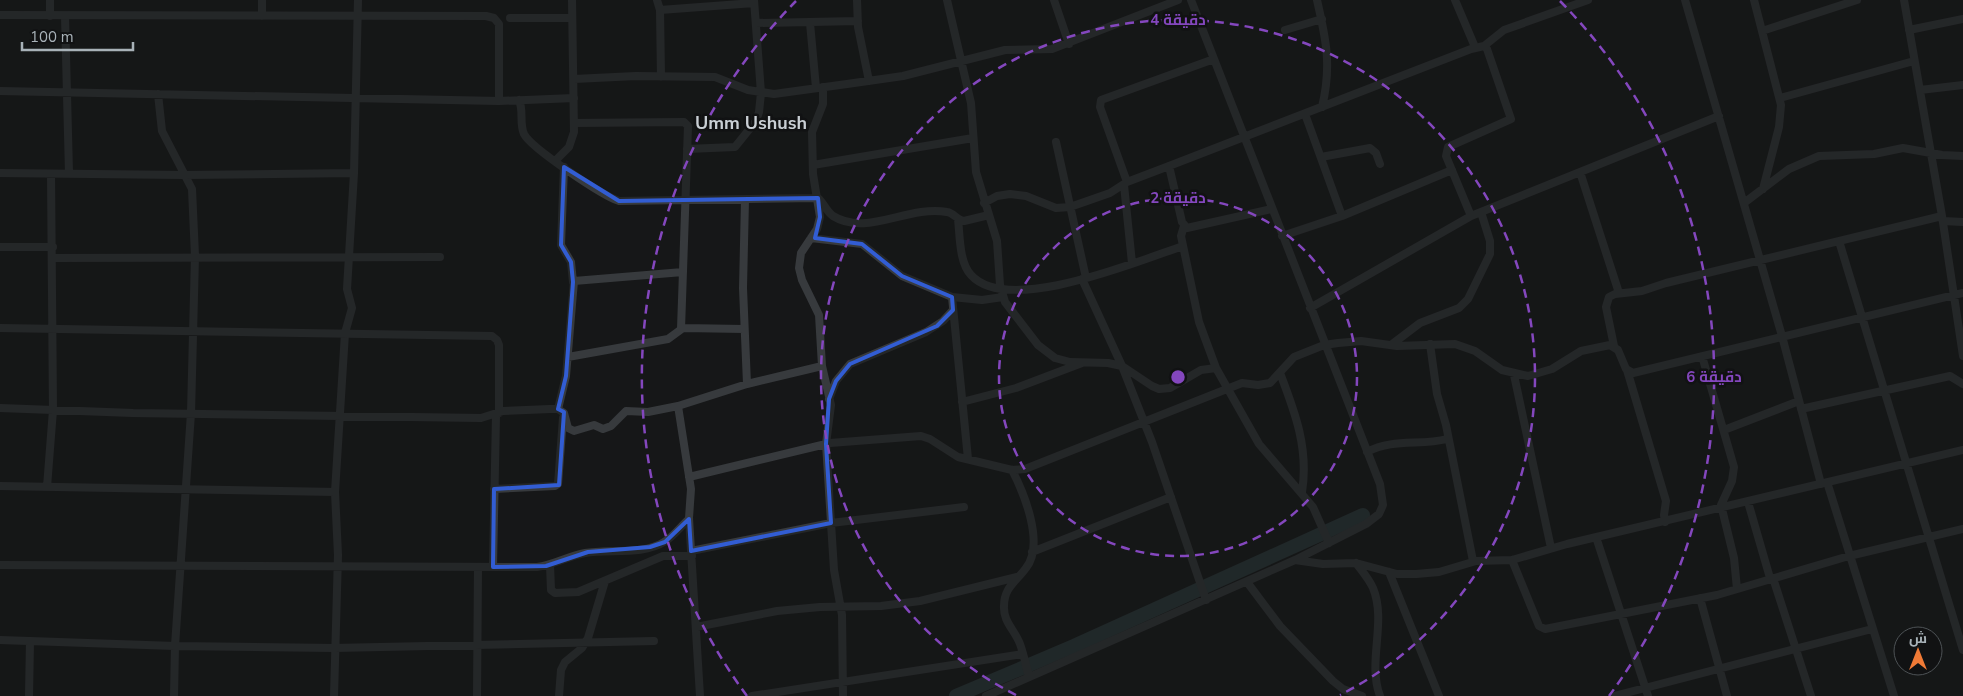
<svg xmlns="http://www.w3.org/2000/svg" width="1963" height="696" font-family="'Nunito Sans',Cairo,sans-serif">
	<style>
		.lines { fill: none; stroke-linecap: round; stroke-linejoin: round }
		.river { stroke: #2e3c3e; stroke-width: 14 }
		.minor { stroke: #373a3d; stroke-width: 8 }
		.marked { fill: none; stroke: #325dd3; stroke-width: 4; stroke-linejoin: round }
		.ring { fill: none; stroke: #8447be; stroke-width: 2.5; stroke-dasharray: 9 6 }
		.labels { text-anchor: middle; stroke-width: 5; stroke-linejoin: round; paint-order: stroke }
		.quarter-label { font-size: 18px; font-weight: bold; fill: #c9cfd4; stroke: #111213 }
		.centre { fill: #8447be; stroke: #111213; stroke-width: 2.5 }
		.ring-label { font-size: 15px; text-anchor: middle; font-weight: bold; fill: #8447be; stroke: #111213; stroke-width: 5; stroke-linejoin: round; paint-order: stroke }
	</style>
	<rect width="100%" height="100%" fill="#161718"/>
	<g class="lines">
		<path class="river" d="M956 696 1074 646 1363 515"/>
		<path class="minor" d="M657 0 660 10
			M857 0 858 27 869 81
			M947 0 971 103 976 172 997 241 1000 285 1005 302 1038 345 1055 358 1070 362 1108 363 1122 366 1152 442 1206 600
			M1054 0 1069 44
			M1317 0C1326 39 1332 66 1322 107
			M1455 0 1475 47
			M1685 0 1782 336 1821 484
			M1754 0 1781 105 1779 127 1763 189
			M1904 0 1942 216 1963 356
			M0 15 486 16 494 18 499 24V101
			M50 16V0
			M65 16 69 173
			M262 16V0
			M510 18H572
			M756 23 858 21
			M810 23 816 88
			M1285 30 1322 19
			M1909 30 1963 19
			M1762 31 1857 0
			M1484 46 1504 30 1588 0
			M661 77 660 10 754 3
			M574 79 636 76 715 77 748 90 774 94 847 84 903 76 1005 50 1052 49 1178 0
			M823 87V104L812 132 813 174 820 217 817 229 801 253 799 268 802 280 819 315 822 366 831 405 826 444 834 570 842 615 843 696
			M1920 90 1963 85
			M0 91 499 101 574 98
			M158 94 162 131 192 189 195 256 191 413 175 646 174 696
			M1780 98 1914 61
			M519 100C524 111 519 123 524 134 531 148 603 196 619 201L818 198C824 203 826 211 833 216 867 237 907 205 947 212 954 213 957 220 964 221L989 215
			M1305 114 1342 216
			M574 123 684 122 688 126 681 329
			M1056 142 1086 278
			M687 149 735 147 756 121 759 112 761 93 754 0
			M1321 157 1370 148 1376 153 1380 164
			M555 161 569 147 574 132 572 0
			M813 165 973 138
			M1169 166 1182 222 1187 228 1272 209
			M564 167 561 245 571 262 573 282
			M1580 172 1619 293
			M0 173 184 175 354 173
			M1127 182 1100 107 1101 100 1214 59
			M1124 185 1132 263
			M745 200 743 288 747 384
			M984 203 997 196 1010 194 1026 196 1056 208 1070 207 1110 193 1127 182 1169 166 1471 49 1484 46 1487 49 1511 119 1448 147 1446 156 1471 216
			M1744 203 1789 169 1819 156 1874 154 1903 148 1942 155 1963 156
			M958 219C960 236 959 262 971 275 1008 316 1138 261 1183 246
			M1943 221 1963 222
			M1184 226 1181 236 1199 322 1216 368 1259 444 1313 507 1329 543
			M1282 236 1342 216 1452 170
			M811 238 862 244 902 276 952 297 982 300 1003 297
			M1839 241 1963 650
			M0 247H53
			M53 258 440 257
			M1082 279 1122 366 1152 386 1159 389 1170 388 1201 370 1216 368
			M952 297 968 459
			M1310 308 1471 216 1719 116
			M0 328 492 336 497 340 499 345V413
			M1430 344 1437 394 1446 425 1473 561
			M1391 345 1420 323 1459 308 1468 299 1490 254V241L1481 212
			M1614 346 1606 307 1609 297 1615 294 1642 291 1666 283 1942 216
			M1702 356 1734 467 1732 481 1721 505 1734 558 1737 589
			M568 357 668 339 683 328 744 329
			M1627 370 1666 501 1664 515 1665 522
			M1280 373C1295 412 1309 449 1302 492
			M1514 375 1551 548
			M829 399 836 381 850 364 926 332 943 321 953 310
			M962 402 1016 388 1082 363
			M678 406 691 489 689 518 700 696
			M0 408 133 413 481 418 503 411 550 409H558L564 413 568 428 574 431 594 425 603 429 611 426 626 411 648 412 678 406 747 384 822 366
			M558 409 566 376 574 281 683 272
			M1801 409 1950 376 1963 384
			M1724 430 1799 401
			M1367 452C1393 438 1420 446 1447 439
			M1012 470C1024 493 1045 544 1026 568 1016 582 1004 587 1004 606 1003 622 1015 630 1020 644 1024 655 1026 666 1029 677
			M689 477 830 443 921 436 930 439 958 457 1012 470 1025 469 1242 383 1258 385 1270 383 1294 357 1324 345 1338 343 1361 341 1397 346 1455 344 1475 351 1502 370 1528 376 1552 369 1581 351 1610 345 1618 350 1626 369 1633 373 1963 293
			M1827 482 1894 696
			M0 486 335 492
			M47 487 53 410 51 174
			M494 489 555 486 558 484 563 418
			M1748 502 1770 578
			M1596 537 1648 696
			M691 551 831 523 964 507
			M1032 552 1171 497
			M1295 560 1323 564 1356 563 1397 574H1416L1439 572 1476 561 1512 560 1567 544 1963 450
			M1512 560 1539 626 1545 629 1717 595 1849 556 1963 529
			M1356 563C1362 571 1369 579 1373 588 1387 622 1367 662 1380 696
			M0 565 537 567C554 565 568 556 585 553 608 549 644 555 664 542 673 537 681 526 689 519
			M550 565 551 590 555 593 578 592 663 556H692
			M493 567 496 415
			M1389 572 1439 696
			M1773 578 1811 696
			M1247 582 1280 626 1333 681 1343 689 1362 696
			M1700 598 1727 696
			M696 627 777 611 820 607 881 606 920 601 1017 577
			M0 640 175 646 334 648 654 641
			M29 696 30 641
			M334 696 338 555 335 492 345 333 352 308 347 289 354 173 358 0
			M477 696 478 568
			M559 696 561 670 565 662 582 648 588 638 605 581
			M752 696 1023 654
			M986 696 1295 560 1366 524 1379 514 1383 505 1380 484 1191 0
			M1614 696 1872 629"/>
	</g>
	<path d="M0 0H1963V696H0ZM564 167 619 201 818 198 820 217 815 238 862 244 902 276 952 297 953 310 937 326 850 364 836 381 829 399 826 444 831 523 691 551 689 519 665 542 650 547 588 552 546 566 493 567 494 489 559 485 564 412 558 409 566 376 573 282 571 262 561 245Z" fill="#161718" fill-opacity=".55" fill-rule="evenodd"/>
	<path class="marked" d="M564 167 619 201 818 198 820 217 815 238 862 244 902 276 952 297 953 310 937 326 850 364 836 381 829 399 826 444 831 523 691 551 689 519 665 542 650 547 588 552 546 566 493 567 494 489 559 485 564 412 558 409 566 376 573 282 571 262 561 245Z"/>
	<g class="ring">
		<circle cx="1178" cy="377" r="179"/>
		<path d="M1016 695A357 357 0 1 1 1340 695"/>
		<path d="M747 696A536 536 0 0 1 796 1M1560 1A536 536 0 0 1 1609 696"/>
	</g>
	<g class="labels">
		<g class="quarter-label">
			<text x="751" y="129">Umm Ushush</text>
		</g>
	</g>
	<circle cx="1178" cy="377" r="8" class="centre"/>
	<g class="ring-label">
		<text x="1178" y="25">4 دقيقة</text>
		<text x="1178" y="203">2 دقيقة</text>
		<text x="1714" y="382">6 دقيقة</text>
	</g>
	<g transform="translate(1918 651)"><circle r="24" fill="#111213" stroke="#4d5255"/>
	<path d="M0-4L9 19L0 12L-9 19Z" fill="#f07a36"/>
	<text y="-8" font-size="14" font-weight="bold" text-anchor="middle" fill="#a8b2b8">ش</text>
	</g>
	<path d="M22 42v8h111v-8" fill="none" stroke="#a8b2b8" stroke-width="2.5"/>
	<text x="30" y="42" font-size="15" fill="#a8b2b8" stroke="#111213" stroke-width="4" paint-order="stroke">100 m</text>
</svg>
